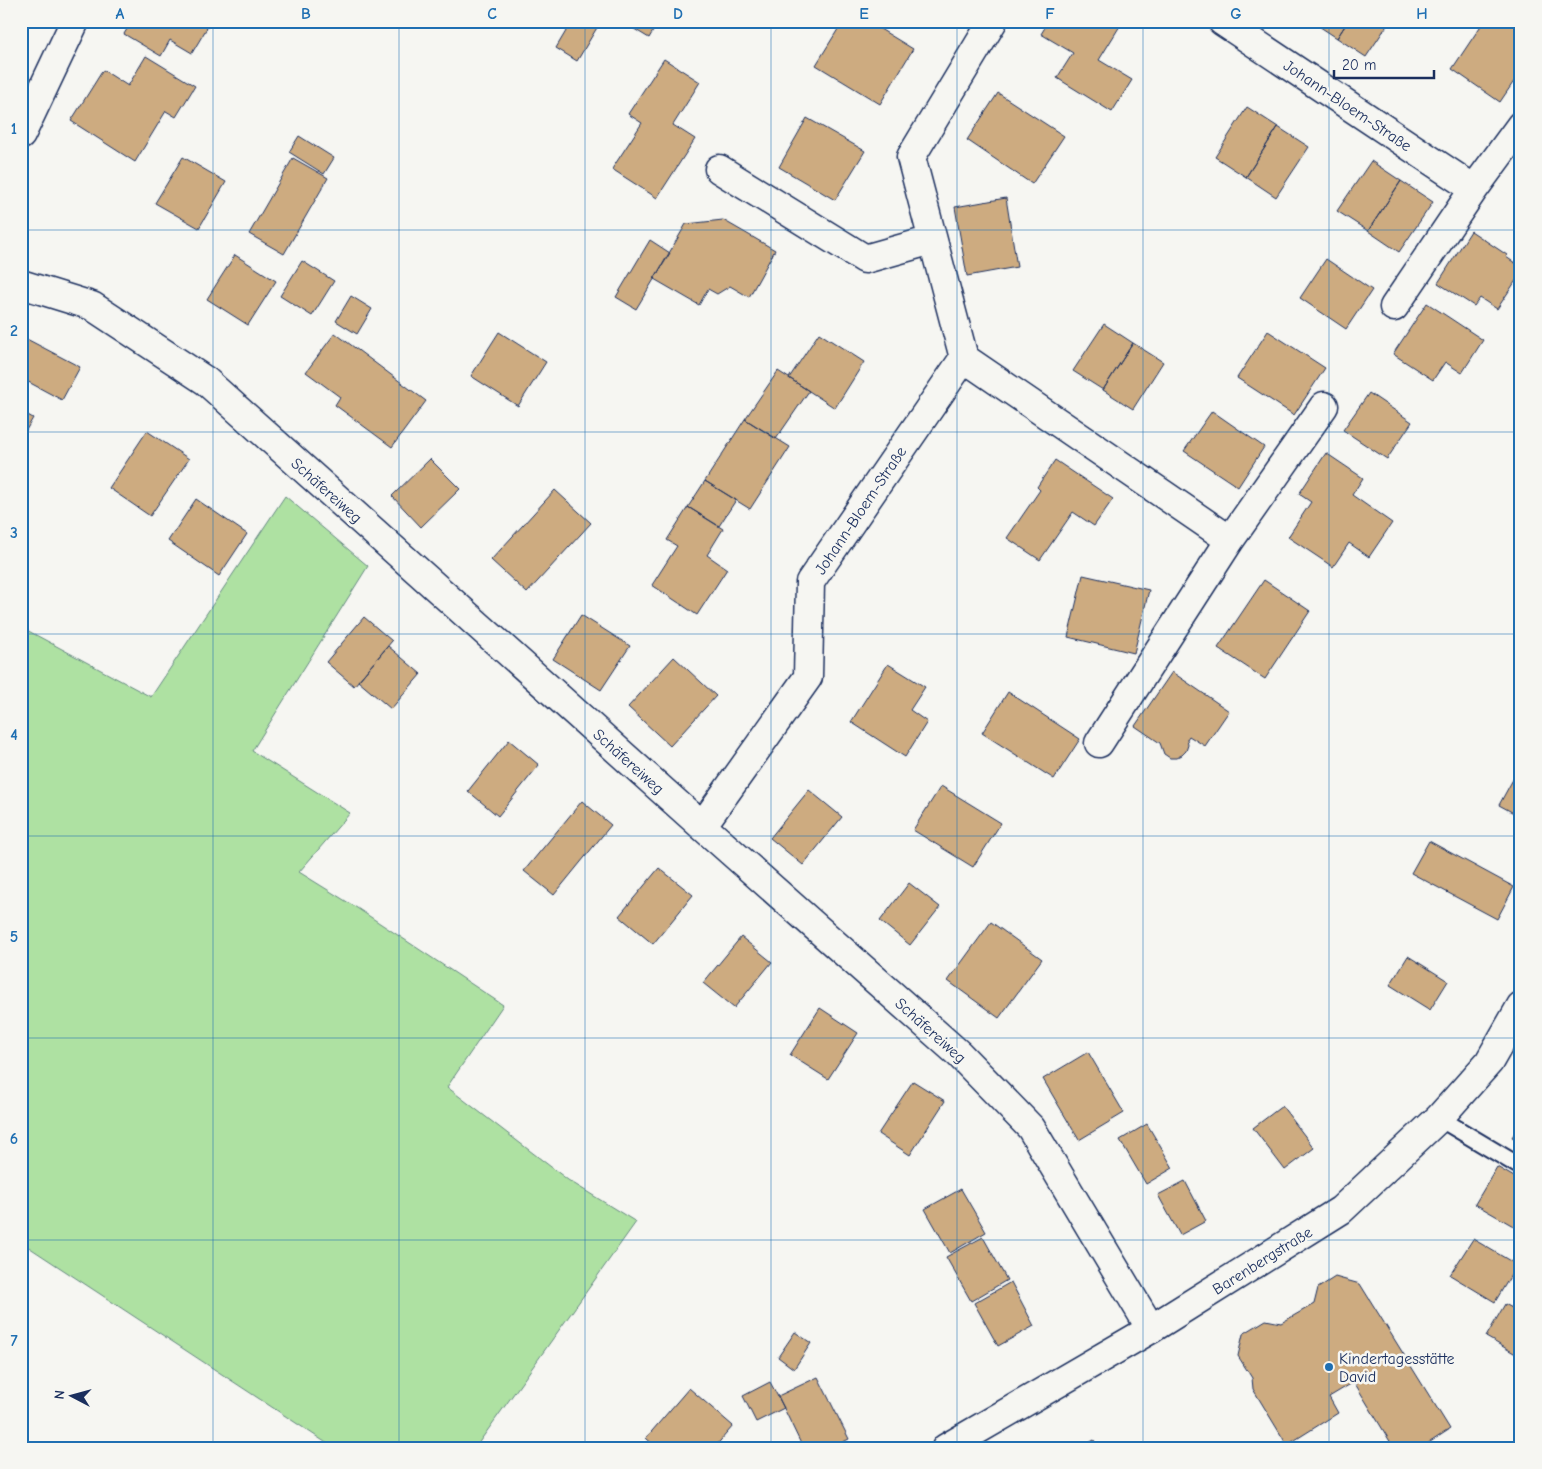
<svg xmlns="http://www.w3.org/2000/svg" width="1542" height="1469" font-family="'Comic Neue',sans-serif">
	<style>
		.green { fill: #aee1a2; stroke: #648880 }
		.building { fill: #cdab80; stroke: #1b2f5e }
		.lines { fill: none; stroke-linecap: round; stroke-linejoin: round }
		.lane-casing { stroke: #1b2f5e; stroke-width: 20 }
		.street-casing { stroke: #1b2f5e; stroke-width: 31 }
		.secondary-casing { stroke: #1b2f5e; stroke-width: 31 }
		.lane { stroke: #f6f6f2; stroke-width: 16 }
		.street { stroke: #f6f6f2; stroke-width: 28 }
		.secondary { stroke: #f6f6f2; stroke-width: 28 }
		.grid { fill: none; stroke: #1f6fb2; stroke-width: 1; stroke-opacity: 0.55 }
		.poi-dot { fill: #1f6fb2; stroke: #f6f6f2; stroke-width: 2 }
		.labels { text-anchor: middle; stroke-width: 5; stroke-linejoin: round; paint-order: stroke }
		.street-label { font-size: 16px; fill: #1b2f5e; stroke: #f6f6f2 }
		.poi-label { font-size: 16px; fill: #1b2f5e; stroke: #f6f6f2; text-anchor: start }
		.neatline { fill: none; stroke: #1f6fb2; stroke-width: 2 }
		.grid-label { font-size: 16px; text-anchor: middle; font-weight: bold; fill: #1f6fb2 }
	</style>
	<rect width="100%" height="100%" fill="#f6f6f2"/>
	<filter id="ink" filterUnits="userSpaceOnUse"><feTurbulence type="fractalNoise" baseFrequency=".02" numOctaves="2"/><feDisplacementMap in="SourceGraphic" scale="10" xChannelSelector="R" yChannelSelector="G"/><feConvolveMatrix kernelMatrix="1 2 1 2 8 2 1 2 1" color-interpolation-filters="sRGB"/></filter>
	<g filter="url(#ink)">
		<path class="green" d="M285 496 368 566 252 751 350 813 299 872 357 908 503 1005 447 1087 568 1180 636 1222 475 1448H334L21 1242V627L151 697Z"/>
		<path class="building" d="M132 21H211L192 53 170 40 161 56 124 34Z
			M572 21H601L577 61 556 48Z
			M621 21H659L649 38Z
			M843 21H867L913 49 880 104 816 65Z
			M1049 21H1123L1099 60 1132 80 1112 112 1057 78 1073 53 1041 34Z
			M1311 21H1348L1337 38Z
			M1348 21H1390L1366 57 1337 38Z
			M1484 21H1521V71L1500 102 1452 69Z
			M146 56 195 86 176 117 166 111 135 162 71 121 103 70 128 86Z
			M664 59 700 82 673 125 695 139 657 198 612 169 642 123 628 114Z
			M998 93 1064 136 1032 184 967 140Z
			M1247 107 1278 127 1246 177 1215 157Z
			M807 118 865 151 835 200 779 167Z
			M1278 127 1309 147 1276 197 1246 177Z
			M299 136 334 158 324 174 289 152Z
			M183 157 226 182 199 228 155 203Z
			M293 158 328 178 284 254 249 234Z
			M1371 161 1401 181 1368 231 1337 211Z
			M1401 181 1433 202 1399 252 1368 231Z
			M1006 198 1017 267 967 276 955 207Z
			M723 220 775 250 749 297 730 286 717 294 708 289 699 305 654 279 686 224Z
			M1471 231 1507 255 1506 257 1521 267V273L1497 309 1480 298 1474 306 1438 283Z
			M650 240 670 253 636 309 616 297Z
			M235 255 276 281 248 325 207 299Z
			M1326 259 1372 290 1346 329 1300 298Z
			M302 261 334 281 312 316 280 296Z
			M351 296 372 309 357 334 336 321Z
			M1427 303 1483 340 1462 373 1445 362 1433 380 1393 354Z
			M1104 324 1133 343 1103 390 1073 371Z
			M1268 331 1325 368 1294 415 1237 378Z
			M499 332 546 362 518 406 471 376Z
			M335 333 426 401 392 447 335 405 340 397 306 372Z
			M819 333 864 362 835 408 789 378Z
			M21 336 80 367 62 400 21 378Z
			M1133 343 1163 362 1133 409 1103 390Z
			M778 371 809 391 776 439 745 419Z
			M1369 393 1412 422 1387 459 1343 430Z
			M21 411 33 418 21 439Z
			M1212 411 1264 447 1238 487 1184 451Z
			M745 419 790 447 750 509 705 481Z
			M147 431 189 459 150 516 109 488Z
			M1326 453 1363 478 1352 495 1392 523 1369 557 1349 543 1333 567 1288 537 1311 502 1299 494Z
			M430 459 460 489 421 527 392 496Z
			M1055 460 1113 499 1094 526 1073 512 1040 560 1007 538 1040 490 1037 487Z
			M705 481 736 500 719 526 688 507Z
			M555 490 591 523 527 593 491 560Z
			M196 499 247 534 219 576 168 541Z
			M688 507 723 529 707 555 727 569 697 615 652 585 677 546 667 540Z
			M1083 575 1149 590 1134 653 1068 637Z
			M1264 580 1310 611 1265 679 1218 648Z
			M581 615 630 646 601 690 553 659Z
			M364 617 392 641 354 686 326 662Z
			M388 646 421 674 391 709 358 681Z
			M674 657 716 696 670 746 628 707Z
			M888 664 925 687 910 710 927 722 905 757 851 722Z
			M1172 672 1229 711 1205 746 1189 736 1187 739 1188 745 1186 751 1182 755 1176 758H1170L1164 754 1160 743 1135 726Z
			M1008 692 1080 739 1054 779 982 733Z
			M509 740 539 765 498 816 468 791Z
			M1517 772 1521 774V817L1499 805Z
			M941 786 1001 823 973 867 913 830Z
			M809 790 842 817 803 865 770 838Z
			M582 801 611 825 554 895 524 871Z
			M1429 841 1514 887 1497 919 1411 873Z
			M659 868 693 895 653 944 619 916Z
			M909 883 940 907 910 945 880 921Z
			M991 922 1042 959 999 1018 948 981Z
			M741 937 772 962 734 1008 703 983Z
			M1408 956 1448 981 1430 1010 1390 985Z
			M820 1008 858 1033 828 1079 790 1055Z
			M1088 1052 1124 1113 1079 1140 1043 1079Z
			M913 1081 945 1101 910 1155 878 1134Z
			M1282 1106 1314 1148 1285 1170 1253 1128Z
			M1521 1123V1142L1512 1137Z
			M1147 1124 1173 1168 1146 1184 1120 1140Z
			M1497 1167 1521 1181V1218L1515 1227 1475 1204Z
			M1185 1181 1206 1221 1180 1235 1158 1195Z
			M961 1189 986 1232 950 1253 925 1209Z
			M983 1237 1007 1280 971 1301 946 1257Z
			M1473 1239 1517 1265 1495 1302 1450 1275Z
			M1335 1277 1360 1284 1450 1429 1421 1448H1394L1354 1382 1329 1397 1338 1413 1287 1445 1253 1389 1252 1378 1238 1356 1243 1334 1266 1320 1281 1323 1314 1304 1318 1288Z
			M1011 1282 1034 1326 998 1346 974 1303Z
			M1505 1304 1521 1313V1357L1486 1337Z
			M795 1332 811 1343 794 1369 778 1357Z
			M818 1377 849 1439 831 1448H803L778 1396Z
			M770 1382 784 1408 756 1422 743 1396Z
			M689 1388 733 1426 714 1448H657L646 1438Z
			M1094 1440 1098 1448H1080Z"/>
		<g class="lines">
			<g class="lane-casing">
				<path id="lane" d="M1439 1118 1521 1167"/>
			</g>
			<g class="street-casing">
				<path id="street" d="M1222 21 1474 189 1394 307
					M21 135 75 21
					M719 169 865 259 932 240
					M1474 189 1521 125
					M21 284 92 306 206 381 702 826 959 1054 1031 1128 1151 1329
					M964 358 1230 540 1099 743
					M1230 540 1324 406
					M702 826 808 677 810 582 964 358 911 157 993 21"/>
			</g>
			<g class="secondary-casing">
				<path id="secondary" d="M946 1448 1151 1329 1341 1210 1439 1118 1489 1062 1521 1006"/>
			</g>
			<use href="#lane" class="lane"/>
			<use href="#street" class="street"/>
			<use href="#secondary" class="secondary"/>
		</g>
	</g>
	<path class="grid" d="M213 21V1448M399 21V1448M585 21V1448M771 21V1448M957 21V1448M1143 21V1448M1329 21V1448M21 230H1521M21 432H1521M21 634H1521M21 836H1521M21 1038H1521M21 1240H1521"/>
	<circle class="poi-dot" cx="1329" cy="1367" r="5"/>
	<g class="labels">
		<g class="street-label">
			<text transform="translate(1348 105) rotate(34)" y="6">Johann-Bloem-Straße</text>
			<text transform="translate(327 490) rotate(42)" y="6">Schäfereiweg</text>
			<text transform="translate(860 510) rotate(-56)" y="6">Johann-Bloem-Straße</text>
			<text transform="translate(629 761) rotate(42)" y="6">Schäfereiweg</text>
			<text transform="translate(931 1030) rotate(42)" y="6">Schäfereiweg</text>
			<text transform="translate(1262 1260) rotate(-32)" y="6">Barenbergstraße</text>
		</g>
		<g class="poi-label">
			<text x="1339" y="1364">Kindertagesstätte<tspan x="1339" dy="18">David</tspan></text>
		</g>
	</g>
	<rect width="1542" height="1469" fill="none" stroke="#f6f6f2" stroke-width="55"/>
	<g transform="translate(72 1396) rotate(276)" stroke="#f6f6f2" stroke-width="4" paint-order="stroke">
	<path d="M0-4L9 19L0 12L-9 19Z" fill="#1b2f5e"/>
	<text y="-8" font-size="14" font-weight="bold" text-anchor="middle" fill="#1b2f5e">N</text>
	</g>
	<path d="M1334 70v8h100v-8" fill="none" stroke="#1b2f5e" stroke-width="2.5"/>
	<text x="1342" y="70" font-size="15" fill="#1b2f5e" stroke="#f6f6f2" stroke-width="4" paint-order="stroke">20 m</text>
	<rect x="28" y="28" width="1486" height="1414" class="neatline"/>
	<g class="grid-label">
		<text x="120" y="19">A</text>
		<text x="306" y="19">B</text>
		<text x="492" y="19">C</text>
		<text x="678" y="19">D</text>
		<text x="864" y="19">E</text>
		<text x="1050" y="19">F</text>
		<text x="1236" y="19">G</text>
		<text x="1422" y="19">H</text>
		<text x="14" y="134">1</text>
		<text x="14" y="336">2</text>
		<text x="14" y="538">3</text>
		<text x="14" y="740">4</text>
		<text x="14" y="942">5</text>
		<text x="14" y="1144">6</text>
		<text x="14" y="1346">7</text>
	</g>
</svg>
